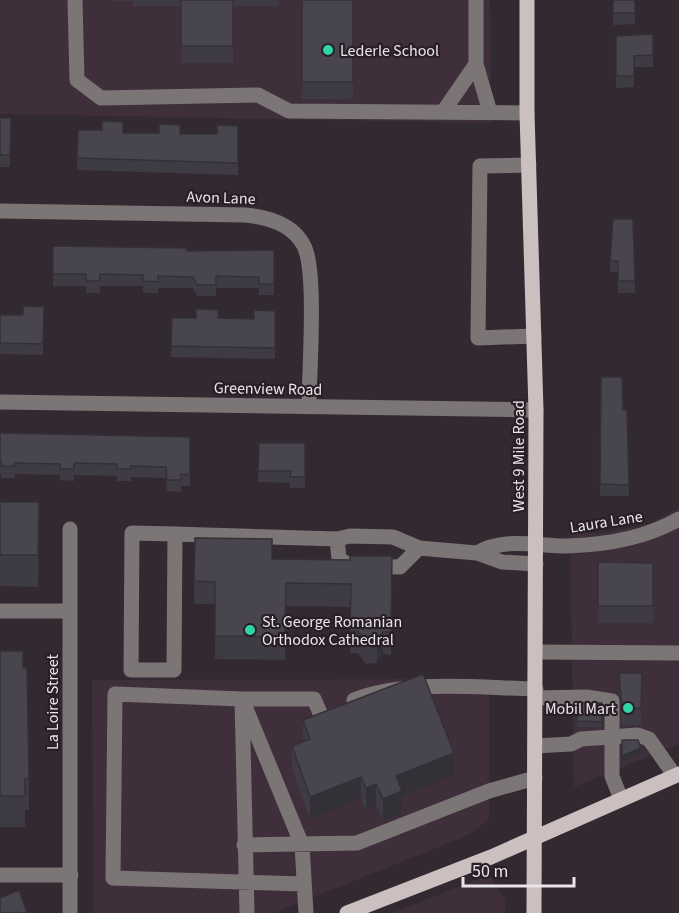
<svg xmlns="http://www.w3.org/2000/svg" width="679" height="913" font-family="'Source Sans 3',sans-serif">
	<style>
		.built { fill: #3f2f3a }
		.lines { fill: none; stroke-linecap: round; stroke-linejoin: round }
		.minor { stroke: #7c7576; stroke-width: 15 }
		.major { stroke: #ccbfc0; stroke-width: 15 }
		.wall { fill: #3f3b44 }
		.shaded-wall { fill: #333037 }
		.building { fill: #49454f; stroke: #333037; stroke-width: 1.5 }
		.poi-dot { fill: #31d4a9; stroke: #291f26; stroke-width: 2 }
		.labels { text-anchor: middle; stroke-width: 4.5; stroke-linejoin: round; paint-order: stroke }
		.poi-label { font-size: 16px; fill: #ebe5e9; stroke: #291f26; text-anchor: start }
		.street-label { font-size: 16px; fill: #ebe5e9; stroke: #291f26 }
	</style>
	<rect width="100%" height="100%" fill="#332930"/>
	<path class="built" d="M0 0H490L491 123 0 114Z
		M679 508V744L574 787 570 533H604L648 524Z
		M489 679V819L476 830 461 838 274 913H93L92 680Z
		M489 875 505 900V913H392Z"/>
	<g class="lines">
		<path class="minor" d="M75 0 77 80 101 98 258 95 289 111 527 113
			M476 0V64L490 112
			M443 112 476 64
			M529 165 480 166 478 338 534 336
			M0 211 245 215C268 217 293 224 304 246 317 271 309 373 309 407
			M0 402 536 410
			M70 529V913
			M175 534 132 533 131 670H174L175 534 337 539 350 536 393 537 419 548 477 553
			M337 539 339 559 351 566 400 567 419 548
			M536 564 502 562 477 553C505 537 536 546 567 546 605 545 646 538 679 519
			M0 611H70
			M536 652 679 653
			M535 698 586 697 612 701V776L621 799
			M354 700C406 679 480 688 536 689
			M535 746 571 744 581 739 638 735 649 739 675 776
			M244 845 357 843 489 791 535 778
			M0 875H71
			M304 884 113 878 115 694 242 699 302 845 306 913
			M247 913 242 699H314L324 722"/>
		<path class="major" d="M527 0V113L536 410 534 913
			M347 913 491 857 679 774"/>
	</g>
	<path class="wall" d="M112 0H279L278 6H233V63H181V6H133V1H112Z
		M302 0H353V99H302Z
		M613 0H635V24L613 25Z
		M653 34V67H634V87L616 88V36Z
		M0 118H11L10 167H0Z
		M238 126V175L77 170 78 130 123 133 217 134Z
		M613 219 635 281V293H618V272H610Z
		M53 246 187 251 274 250V295H259V288H216V296H197L193 288H158V293H143V286H100V293H86V286H53Z
		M44 307 43 355 0 354V315H23Z
		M275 311V359L171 357 172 318 254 319Z
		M601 377 623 410H627L629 496H600Z
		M0 433 190 437V486H181V492L167 491 166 478 131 477V481H117V476L74 475V481L60 480V475L15 474V478H1V473H0Z
		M259 443H305V488H290V483L258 482Z
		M0 502 39 533 38 587 0 586Z
		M195 538 272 559 350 560 392 556 391 655 383 654 377 663 366 664 358 653H350V607L286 606 285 660 215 659V604H194Z
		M598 562 653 563V623H598Z
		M0 651 23 668H27L29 810H25V827H0Z
		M619 673H642L641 725 622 726 619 690Z
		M577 703H602V727H577Z
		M303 720 454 775 402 796V814L383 822 376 806 366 811 361 799 310 820 292 768V746L303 742Z"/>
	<path class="shaded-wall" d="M39 502V533L38 587V555Z
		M383 632V654L377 663V641Z
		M641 748V754L622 762V756Z
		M454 753V775L402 796V814L383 822V799L396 776Z
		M361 777V799L310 820V797Z
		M376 784V806L366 811V788Z"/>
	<path class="building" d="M181 0H233V46H181Z
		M302 0H353V82H302Z
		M613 0H635V13H613Z
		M653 34V55L634 56V76H616V36Z
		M0 118H11L10 155H0Z
		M102 121 123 122V133H159V124L180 125V134H217V125L238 126V163L77 158 78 130H102Z
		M613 219H633L635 281H618V261H610Z
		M53 246 187 248V251L274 250V284H259V277L216 276V285H197L193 277 158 276V282L143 281V275L100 274V281H86V274H53Z
		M23 306 44 307 43 344 0 343V315H23Z
		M196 309 218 310V318L254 319V310L275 311V348L171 346 172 318H196Z
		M601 377H622L623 410H627L629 485 600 484Z
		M0 433 190 437V475L181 474V480H167L166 467 131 466V469H117V464L74 463V469H60V464L15 463V466H1V461H0Z
		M259 443H305V477H290L291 471H258Z
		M0 502H39L38 555H0Z
		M195 538 272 539V559L350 560V556H392L391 632H383L377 641 366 642 358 631H350L351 584 286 583 285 637 215 636V582L194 581Z
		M598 562 653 563V606H598Z
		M0 651H23V668H27L29 779H25V796H0Z
		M619 673H642L641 708 622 709Z
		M423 674 454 753 396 776 402 791 383 799 376 784 366 788 361 777 310 797 292 746 310 739 303 720Z
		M577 703H602V722L577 721Z
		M622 740H638L641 748 622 756Z
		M19 890 27 913H0V898Z"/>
	<g class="poi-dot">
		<circle cx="328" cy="50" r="6"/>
		<circle cx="250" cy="630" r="6"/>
		<circle cx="628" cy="708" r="6"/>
	</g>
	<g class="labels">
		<g class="poi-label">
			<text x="340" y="56">Lederle School</text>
			<text x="262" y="627">St. George Romanian<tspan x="262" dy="18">Orthodox Cathedral</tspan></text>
			<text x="616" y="714" text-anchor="end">Mobil Mart</text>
		</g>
		<g class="street-label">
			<text transform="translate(221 197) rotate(2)" y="6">Avon Lane</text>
			<text transform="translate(268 388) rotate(1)" y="6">Greenview Road</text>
			<text transform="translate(518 456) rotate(-90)" y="6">West 9 Mile Road</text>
			<text transform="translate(606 521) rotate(-9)" y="6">Laura Lane</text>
			<text transform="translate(52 702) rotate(-90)" y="6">La Loire Street</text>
		</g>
	</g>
	<path d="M463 877v9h111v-9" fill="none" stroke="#ebe5e9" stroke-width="3"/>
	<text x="472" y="877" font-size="18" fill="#ebe5e9" stroke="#291f26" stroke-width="4.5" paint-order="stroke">50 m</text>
</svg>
